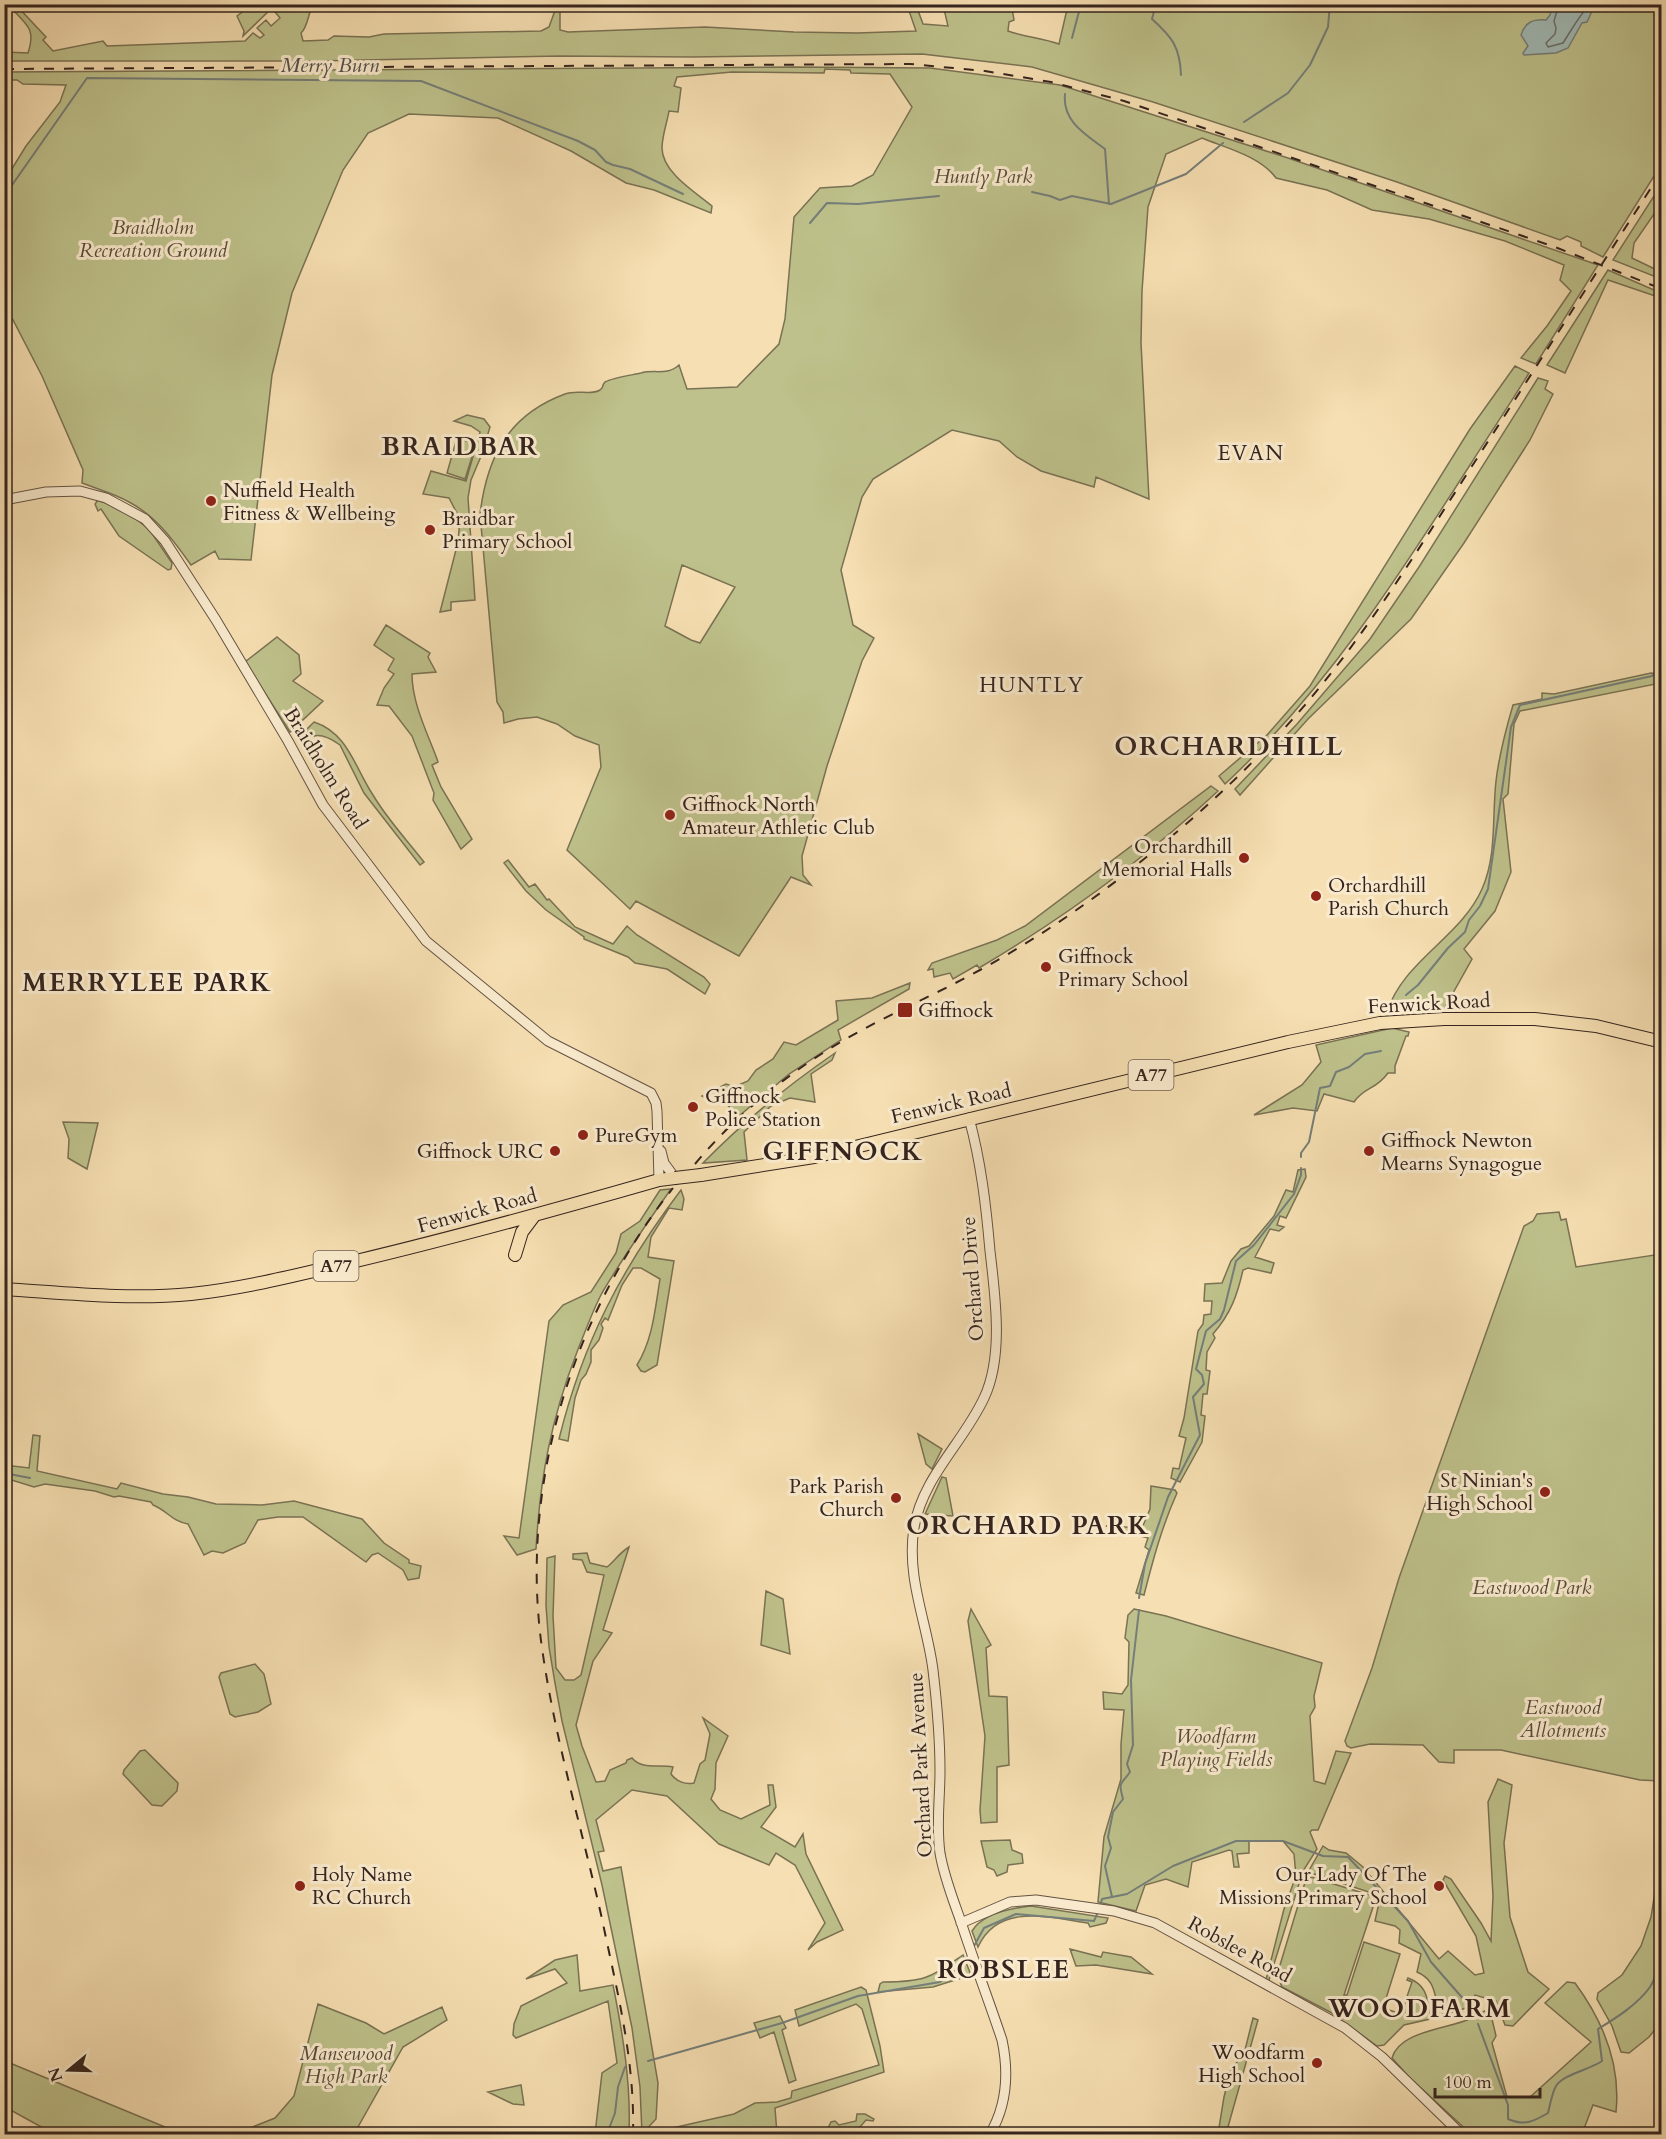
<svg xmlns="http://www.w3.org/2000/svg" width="1666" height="2139" font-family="Cardo,serif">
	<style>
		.green { fill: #bec18b; stroke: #7a7254; stroke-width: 1.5; fill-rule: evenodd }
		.water { fill: #a0bab6; stroke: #757e79; stroke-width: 1.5 }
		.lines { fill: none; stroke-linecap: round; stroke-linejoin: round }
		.shore { stroke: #6a6f6a; stroke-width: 1.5 }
		.stream { stroke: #757e79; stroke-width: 2 }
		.minor-casing { stroke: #655343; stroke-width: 11 }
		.major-casing { stroke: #35241e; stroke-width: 14 }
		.minor { stroke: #f9eacd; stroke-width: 9 }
		.major { stroke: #f6dfb2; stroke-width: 12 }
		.rail { stroke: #35241e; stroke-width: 2; stroke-dasharray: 10 10; stroke-linecap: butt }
		.major-bridge-casing { stroke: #35241e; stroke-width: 14; stroke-linecap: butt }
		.major-bridge { stroke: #f6dfb2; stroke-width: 12 }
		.poi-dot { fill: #8f2418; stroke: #f9eacd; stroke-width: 2 }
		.labels { text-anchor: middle; stroke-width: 6; stroke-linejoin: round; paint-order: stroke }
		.shield { fill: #f9eacd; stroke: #705f52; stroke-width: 1.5 }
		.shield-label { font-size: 18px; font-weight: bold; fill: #35241e }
		.park-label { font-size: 20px; font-style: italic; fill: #574b39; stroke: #f9eacd }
		.poi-label { font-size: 20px; fill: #35241e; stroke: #f9eacd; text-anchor: start }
		.street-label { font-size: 20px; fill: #35241e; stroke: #f9eacd }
		.water-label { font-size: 21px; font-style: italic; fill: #55514c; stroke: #f9eacd }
		.neighbourhood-label { font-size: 21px; letter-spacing: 1.5px; fill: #35241e; stroke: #f9eacd }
		.district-label { font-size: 26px; font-weight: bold; letter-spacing: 1.5px; fill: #35241e; stroke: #f9eacd }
	</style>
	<rect width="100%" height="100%" fill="#f6dfb2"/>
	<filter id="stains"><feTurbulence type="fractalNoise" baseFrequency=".00333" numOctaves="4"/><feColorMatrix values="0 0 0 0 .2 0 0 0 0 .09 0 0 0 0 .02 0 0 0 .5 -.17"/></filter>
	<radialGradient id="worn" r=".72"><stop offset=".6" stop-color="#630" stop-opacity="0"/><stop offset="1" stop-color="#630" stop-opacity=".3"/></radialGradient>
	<path class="green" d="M268 4 275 5 243 36 244 31 237 16 249 7H263Z
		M283 4 313 5C308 13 308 27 301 33L303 41 328 40 334 36 369 37 384 34 541 31 549 27 557 5H560V30L568 32 705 27 794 32 857 33 916 31 907 5H916L923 24 948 26 943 5 1010 4 1012 8 1014 20 1009 22 1008 31C1025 37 1042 38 1059 44L1068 5H1661V165L1603 257 1581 246V242L1567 236 1560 240 1397 182 1153 102 1032 67 922 54 691 57 560 56 316 61H5V52L28 53C36 29 27 25 12 9L5 12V5H16L46 37 43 40 53 51 103 41 107 46 245 41 253 33 260 38 264 35 257 28 266 20 271 26 280 18 275 12Z
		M795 67 930 68 1060 85 1288 158 1598 265 1536 364 1521 358 1547 326 1571 291 1560 280 1564 265 1505 241 1429 219 1372 210 1327 190 1276 178C1260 156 1226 148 1202 138L1166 154 1148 207 1142 291 1141 343 1149 499 1096 477 1094 487 1041 471 1017 457 999 441 952 430 873 479 862 497 841 570 853 625 874 638 862 661 827 766 802 856 803 875 811 885 791 877 739 956 636 901 630 909 567 850 601 767 599 745 575 736 557 724 537 717 518 719 504 723 503 712 497 702 480 514C487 457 508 415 565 394 578 389 590 396 600 390 605 386 601 386 605 382 612 378 632 375 641 373 654 369 667 376 679 365L687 389 737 387 779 344 785 319 794 217 820 188 852 186 873 175 912 107 890 74 851 73 850 70 825 69 824 73 732 72 677 77 674 86 681 88 678 112 669 111C667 123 662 136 662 148 662 172 695 192 712 206L711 213 654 190 626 183 571 151 498 118 409 114 368 133 343 170 292 293 272 375 251 560 219 559 215 551 191 565C174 541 156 516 129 502 115 494 97 489 82 483L83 470 42 376 13 320 5 310V180L26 146 60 102 66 85 23 84 17 80H5V72ZM682 565 735 587 700 643 691 640 665 626Z
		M1661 185V204L1634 243 1632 258 1661 272V279L1613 260Z
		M1608 270 1661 293V298L1608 280 1565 373 1547 365Z
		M1515 366 1529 373C1510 404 1489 435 1470 465 1397 579 1324 692 1225 784L1219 776 1267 735 1310 686 1470 429Z
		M1538 378 1548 381 1545 389 1553 394 1530 440 1464 543 1411 619 1308 719 1240 795 1235 789 1297 724 1370 639 1419 567Z
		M467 415 484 419 490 427 482 454 471 480 468 498 475 600 451 602V610L440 612 458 542 460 519 449 498 423 494 431 471 466 481 480 432 471 426 454 421Z
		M457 438 476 444 465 479 447 473Z
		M98 500 125 511 149 529 172 563 171 569 168 570 119 536 101 509 98 511 95 504Z
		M386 625 430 653 428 657 436 672 412 674C412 703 427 732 437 759L438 762 432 765 441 787 472 839 461 849 433 800 434 793 412 736 389 706 377 705 384 688 394 674 388 670 394 659 374 645Z
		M277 637 299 655 301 674 293 681 323 701 290 732 245 662Z
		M1651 673 1656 674 1661 679V683L1520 711 1514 724 1508 794 1503 799 1511 872 1495 911 1464 949 1472 959 1444 1009 1387 1012C1403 961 1461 937 1482 889 1497 856 1492 816 1496 781 1499 755 1506 729 1513 705L1542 699V693L1554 694Z
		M314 722C348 733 355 768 373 795 387 819 407 840 424 862L420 865 364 793 340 745C333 740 323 734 314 736L306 730Z
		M1211 786 1218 791C1145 859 1065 917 979 968L977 965 953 979 950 973 934 977 933 969 928 970 932 963 997 940 1025 926Z
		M508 860 529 887 535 884 547 900 549 899 575 927 613 944 627 926 637 935 704 977 710 984 705 994 667 969 635 963 628 957 584 939V937L546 910 526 891 504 863Z
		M910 983 909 989 838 1030 841 1040 789 1074 739 1116 721 1099 712 1102 702 1096 726 1084 734 1087 748 1081 756 1070 773 1059 784 1042 796 1045 838 1020 836 1001 872 998Z
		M1392 1028 1409 1032 1408 1036H1406L1395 1066V1073H1388C1376 1090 1364 1087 1354 1102L1324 1094 1317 1111 1293 1108 1254 1115 1302 1085 1321 1062 1316 1045Z
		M835 1053 832 1060 811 1074 815 1102 790 1098 771 1106 744 1132 747 1160 703 1163C744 1121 787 1086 835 1053Z
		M63 1122 98 1123 87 1169 68 1158 69 1139Z
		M1305 1169 1306 1177 1286 1218 1280 1216 1277 1225 1284 1227 1279 1231 1270 1229 1255 1257 1274 1263 1271 1273 1248 1268 1243 1270C1237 1296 1231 1313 1213 1334L1215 1338 1207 1352 1206 1370 1210 1371 1207 1394H1203L1201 1415 1205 1416 1202 1442 1180 1482 1171 1478 1173 1468 1179 1469 1186 1438 1179 1436 1184 1418 1198 1331 1203 1324 1204 1315 1211 1314 1212 1301H1204L1205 1284 1222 1283 1231 1261 1241 1249 1249 1246 1274 1216 1286 1190 1293 1192 1298 1170Z
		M671 1189C647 1223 623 1257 602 1293 592 1312 585 1332 577 1352 551 1419 540 1478 536 1549L517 1555 504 1536 519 1538 549 1321 563 1305 591 1292 616 1253 621 1234 640 1221 660 1190Z
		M681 1190 684 1199 682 1210 669 1208 651 1237 648 1257 674 1261 657 1365 645 1372 641 1371 637 1365C653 1339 655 1309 660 1279L641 1268H633L622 1285 608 1320 605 1318 601 1324 603 1328 599 1340 591 1350V1362L586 1374 581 1380 575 1398 568 1441 559 1439C583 1342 621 1269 681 1190Z
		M1559 1212 1561 1220 1566 1219 1576 1267 1661 1254V1781L1640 1780 1501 1750H1454V1763L1439 1762 1423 1745 1370 1744 1351 1748 1347 1746 1345 1741 1372 1668 1399 1578 1524 1226 1533 1221 1537 1214Z
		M918 1434 942 1449 932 1469 926 1464Z
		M33 1435 40 1436 37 1471 117 1489 121 1483 163 1494 188 1497 216 1504 262 1505 294 1501 362 1519 384 1543 409 1560V1563L421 1566 419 1578 408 1580 403 1570 378 1553 372 1555 366 1562 303 1517H278L258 1520 245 1543 223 1553 212 1551 204 1555 188 1524C171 1521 168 1511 153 1505L151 1502 119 1496 114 1497 95 1491 45 1484 34 1487 5 1478V1465L29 1468Z
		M942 1477 946 1478 953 1516 925 1514Z
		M1151 1486 1175 1490 1177 1493C1162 1526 1153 1560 1144 1595L1136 1593 1149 1550 1145 1547 1148 1538 1106 1526 1142 1528 1150 1509Z
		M629 1547 603 1630 612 1633 593 1661 576 1725 582 1746 596 1782 605 1781 610 1770 626 1763 627 1760 632 1758C642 1770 659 1764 673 1767L671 1774C676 1781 685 1785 694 1783L700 1764 705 1760 710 1734 703 1718 728 1736 716 1763 715 1789 711 1799 720 1810 741 1819 770 1805 768 1785H773L776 1807 761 1827 795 1847 803 1834 806 1854 843 1930 817 1942 808 1950 825 1923 795 1865 776 1853 769 1865 719 1844 667 1796 632 1790 596 1820 604 1851 598 1852 603 1871 621 1867 658 2083 656 2119 642 2134 640 2087 632 2028 602 1885 562 1721 555 1683 549 1647 546 1605 547 1558 555 1556 553 1616 556 1668 565 1680H574L581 1675 604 1575 587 1572 582 1560 573 1559V1554L587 1553 590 1563 607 1567C615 1561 619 1553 629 1547Z
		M766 1591 783 1599 790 1654 761 1645Z
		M971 1609 991 1645 986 1648 989 1696 1007 1697 1009 1765 997 1767V1822L981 1823 980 1810 985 1736 968 1621Z
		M1134 1609 1166 1616 1322 1663 1314 1696 1315 1707 1310 1716 1314 1781 1325 1784 1336 1751 1351 1753 1318 1830H1312L1310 1832 1317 1849 1303 1871 1269 1980H1266L1284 1909 1296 1876 1294 1854 1283 1841H1249V1853L1237 1854 1239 1867H1234L1232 1851 1229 1850 1192 1862 1188 1887 1166 1879 1145 1885 1136 1911 1098 1902 1104 1837 1121 1779V1744L1124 1710 1104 1709 1103 1692 1122 1694 1128 1685 1129 1642 1125 1638 1128 1615Z
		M255 1664 264 1674 271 1704 258 1712 235 1717 230 1714 219 1677 221 1673Z
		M145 1750 178 1783 177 1791 162 1806 152 1805 123 1774 124 1770 140 1751Z
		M1498 1779 1512 1785 1504 1843 1510 1917 1528 1972 1549 1989 1513 2026 1505 2025 1496 2001 1475 1995 1466 2008 1444 2015C1431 2000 1440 1982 1417 1972L1421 1954 1399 1943 1400 1930 1395 1926 1375 1921 1379 1903 1375 1894 1308 1872 1323 1846 1329 1850 1346 1853 1363 1867 1439 1959 1448 1951 1475 1975 1484 1973 1476 1936 1443 1880 1445 1876 1451 1879 1481 1923 1491 1941 1493 1896 1488 1802Z
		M1010 1840 1012 1850 1022 1854 1023 1863 1008 1865 1007 1872 997 1876 994 1870 987 1867 981 1841Z
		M1661 1853V2022L1649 2037 1629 2053 1621 2052 1612 2026 1597 1999 1598 1993 1622 1975 1641 1946 1651 1917Z
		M1311 1877 1373 1896 1375 1901 1344 1995H1347L1364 1942 1400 1954 1383 2008 1401 2014 1412 1982 1407 1980 1408 1978C1427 1985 1427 1998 1431 2016L1430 2019 1404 2025 1384 2045 1377 2046 1330 2012 1282 1987 1277 1975 1306 1879Z
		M1031 1906 1108 1918 1106 1923 1090 1927 1088 1923C1048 1917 998 1903 978 1947L972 1931C983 1913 1012 1908 1031 1906Z
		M1070 1949 1101 1957 1103 1952 1131 1957 1152 1974 1096 1965 1076 1966Z
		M577 1955 580 1991 613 1985C623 2035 631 2083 629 2134H595L602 2073 617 2063 608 2001 516 2038 513 2035 514 2024 521 2006 567 1983 555 1969 526 1979 555 1960Z
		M963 1955 971 1975 933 1987 878 1992 880 1984 883 1982C926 1982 929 1978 963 1955Z
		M1567 1982 1575 1983C1603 2021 1621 2064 1616 2112L1593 2105 1582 2134H1471L1409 2077 1392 2058C1400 2030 1450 2029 1472 2018 1477 2016 1480 2012 1485 2011L1491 2015 1496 2036 1492 2043 1507 2097H1530L1591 2042 1545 2003Z
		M861 1987 866 1990 880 2046 884 2072 775 2108 777 2134H646L734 2114 755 2103 777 2102 791 2098 792 2091 879 2065 862 2009 856 2004 799 2026 795 2010Z
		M318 2004 366 2023 384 2034 442 2007 447 2020 403 2047 354 2134H209L245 2130 275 2118 294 2096Z
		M780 2016 786 2028 782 2030 796 2080 789 2083 774 2032 760 2038 754 2023Z
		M1253 2018 1258 2020 1226 2134H1218L1224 2097 1231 2069 1244 2054Z
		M5 2061 182 2134H54L5 2107Z
		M521 2085 524 2105 513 2104 488 2092Z
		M857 2114H865L874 2119 873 2121 866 2120 854 2134H828L826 2132 831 2122 835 2121 839 2125 856 2121Z"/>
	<path class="water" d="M1559 4 1603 5 1593 9 1587 22 1582 23 1568 48 1556 53 1524 55 1523 53 1528 46 1521 35C1525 22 1533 19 1546 20L1550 15 1552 8Z"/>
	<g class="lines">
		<path class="shore" d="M1559 4 1554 21 1556 28 1555 34 1546 43 1548 47 1563 43C1572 29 1579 16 1590 4"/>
		<path class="stream" d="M1156 4 1152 19C1172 37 1180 47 1181 75
			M1072 38 1081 4
			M1065 94C1062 121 1085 134 1105 149L1109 204
			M1244 122 1288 93 1310 65 1328 27 1330 4
			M10 188 87 78 421 81 578 141 595 150 606 162 613 165 630 169 683 194
			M1032 192 1050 196 1060 200 1072 196 1111 204 1186 174 1223 143
			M810 223 827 203 858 204 939 196
			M1406 995 1418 985 1448 948 1465 932 1469 920 1480 906 1488 889 1511 727 1520 705 1652 676 1657 669 1662 668
			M1301 1157V1153L1309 1142 1320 1088 1330 1086 1336 1072 1349 1067 1365 1054 1381 1051
			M4 1473 30 1478
			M1139 1598 1145 1564 1168 1497 1200 1435 1193 1397 1204 1384 1202 1375 1196 1369 1206 1331 1220 1319 1224 1310 1236 1261 1254 1245 1294 1194 1301 1175V1168
			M1112 1897 1105 1866 1111 1848 1108 1837 1113 1812 1123 1799C1118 1781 1121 1785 1130 1772L1127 1764 1133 1745 1131 1680 1139 1610
			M1100 1906 1102 1899 1127 1894 1173 1866 1236 1841H1283L1323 1856 1348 1857 1408 1921 1431 1962 1466 2002
			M974 1946 984 1928 1016 1914 1094 1921 1098 1912
			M1478 2024 1508 2105V2119C1524 2126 1533 2122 1548 2113 1550 2105 1552 2093 1556 2086 1564 2074 1589 2070 1602 2061L1598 2029C1616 2018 1637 2005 1650 1987 1658 1975 1659 1959 1662 1945
			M648 2061 782 2023 858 1996 940 1982 962 1966 969 1954
			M607 2134 615 2113 618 2087 625 2067"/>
		<g class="minor-casing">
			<path id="minor" d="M4 500 46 492 80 491 106 498 145 519 165 541 216 620 288 741 323 805 426 941 548 1041 651 1093 656 1103 657 1111 659 1180
				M969 1118C981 1162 986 1205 990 1251 995 1295 1004 1356 984 1398 963 1443 922 1478 914 1528 906 1578 927 1622 933 1670 937 1704 940 1738 940 1771 940 1799 936 1825 940 1853 944 1877 953 1899 961 1922 974 1962 989 2001 1002 2040 1009 2073 1007 2105 990 2134
				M661 1151 664 1163 675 1178
				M961 1923 1010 1902 1036 1900 1114 1911 1155 1923 1345 2028 1382 2057 1461 2134"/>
		</g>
		<g class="major-casing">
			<path id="major" d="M701 1175 814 1157 1288 1042 1380 1023 1444 1019H1535L1596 1026 1662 1042
				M515 1255 522 1232 534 1216
				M4 1289C67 1293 129 1300 191 1294 247 1288 301 1274 356 1261 457 1237 558 1209 659 1180L675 1178"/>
		</g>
		<use href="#minor" class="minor"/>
		<use href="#major" class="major"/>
		<path class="rail" d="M4 69 910 64 985 71 1051 82 1124 101 1555 247 1662 289
			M695 1164C740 1110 798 1065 860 1031 899 1010 940 992 980 970 1042 936 1101 895 1155 850 1223 795 1286 732 1339 663 1388 599 1430 531 1474 463 1537 366 1599 268 1662 171
			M633 2134C635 2060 617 1991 602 1919 582 1829 555 1740 542 1648 519 1486 572 1315 673 1188"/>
		<g class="major-bridge-casing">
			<path id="major-bridge" d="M675 1178 701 1175"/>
		</g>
		<use href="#major-bridge" class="major-bridge"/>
	</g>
	<g class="poi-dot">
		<circle cx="211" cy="501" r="6"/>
		<circle cx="430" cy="530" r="6"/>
		<circle cx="670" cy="815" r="6"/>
		<circle cx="1244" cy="858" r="6"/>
		<circle cx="1316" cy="896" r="6"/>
		<circle cx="1046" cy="967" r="6"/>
		<rect x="897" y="1002" width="16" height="16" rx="3"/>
		<circle cx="693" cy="1107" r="6"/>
		<circle cx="583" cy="1135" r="6"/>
		<circle cx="555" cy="1151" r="6"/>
		<circle cx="1369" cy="1151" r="6"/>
		<circle cx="1545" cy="1492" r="6"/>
		<circle cx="896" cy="1498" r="6"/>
		<circle cx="300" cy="1886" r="6"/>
		<circle cx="1439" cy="1886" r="6"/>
		<circle cx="1317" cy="2063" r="6"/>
	</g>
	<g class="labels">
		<g class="shield">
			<rect x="1128.5" y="1060" width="45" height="30" rx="4.5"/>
			<rect x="313.5" y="1251" width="45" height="30" rx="4.5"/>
		</g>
		<g class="shield-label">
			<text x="1151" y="1081">A77</text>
			<text x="336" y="1272">A77</text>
		</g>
		<g class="park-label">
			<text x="983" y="183">Huntly Park</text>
			<text x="153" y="234">Braidholm<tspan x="153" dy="23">Recreation Ground</tspan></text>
			<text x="1532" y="1594">Eastwood Park</text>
			<text x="1563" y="1714">Eastwood<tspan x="1563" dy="23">Allotments</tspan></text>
			<text x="1216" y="1743">Woodfarm<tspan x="1216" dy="23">Playing Fields</tspan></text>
			<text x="346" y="2060">Mansewood<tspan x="346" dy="23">High Park</tspan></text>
		</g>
		<g class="poi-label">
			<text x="223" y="497">Nuffield Health<tspan x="223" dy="23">Fitness &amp; Wellbeing</tspan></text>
			<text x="442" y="525">Braidbar<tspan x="442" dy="23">Primary School</tspan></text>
			<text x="682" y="811">Giffnock North<tspan x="682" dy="23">Amateur Athletic Club</tspan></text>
			<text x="1232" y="853" text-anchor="end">Orchardhill<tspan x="1232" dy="23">Memorial Halls</tspan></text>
			<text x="1328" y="892">Orchardhill<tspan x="1328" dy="23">Parish Church</tspan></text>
			<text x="1058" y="963">Giffnock<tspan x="1058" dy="23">Primary School</tspan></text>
			<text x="918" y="1017">Giffnock</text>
			<text x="705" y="1103">Giffnock<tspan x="705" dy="23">Police Station</tspan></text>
			<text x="595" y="1142">PureGym</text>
			<text x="1381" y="1147">Giffnock Newton<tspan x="1381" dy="23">Mearns Synagogue</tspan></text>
			<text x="543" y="1158" text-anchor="end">Giffnock URC</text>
			<text x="1533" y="1487" text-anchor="end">St Ninian's<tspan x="1533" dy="23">High School</tspan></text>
			<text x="884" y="1493" text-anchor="end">Park Parish<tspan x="884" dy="23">Church</tspan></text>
			<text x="312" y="1881">Holy Name<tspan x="312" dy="23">RC Church</tspan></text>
			<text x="1427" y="1881" text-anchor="end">Our Lady Of The<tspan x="1427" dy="23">Missions Primary School</tspan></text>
			<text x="1305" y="2059" text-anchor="end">Woodfarm<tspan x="1305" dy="23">High School</tspan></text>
		</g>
		<g class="street-label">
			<text transform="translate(326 768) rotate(58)" y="7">Braidholm Road</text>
			<text transform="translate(1429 1003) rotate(-3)" y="7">Fenwick Road</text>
			<text transform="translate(951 1103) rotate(-13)" y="7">Fenwick Road</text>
			<text transform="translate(477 1210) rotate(-15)" y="7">Fenwick Road</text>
			<text transform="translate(972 1279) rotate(-94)" y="7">Orchard Drive</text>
			<text transform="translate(920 1765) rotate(-93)" y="7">Orchard Park Avenue</text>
			<text transform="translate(1240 1949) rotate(29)" y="7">Robslee Road</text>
		</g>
		<g class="water-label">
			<text x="330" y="72">Merry Burn</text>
		</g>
		<g class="neighbourhood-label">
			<text x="1251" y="460">EVAN</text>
			<text x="1032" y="692">HUNTLY</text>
		</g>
		<g class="district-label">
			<text x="460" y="455">BRAIDBAR</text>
			<text x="1229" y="755">ORCHARDHILL</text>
			<text x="147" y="991">MERRYLEE PARK</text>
			<text x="843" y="1160">GIFFNOCK</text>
			<text x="1028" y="1534">ORCHARD PARK</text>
			<text x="1004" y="1978">ROBSLEE</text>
			<text x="1420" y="2017">WOODFARM</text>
		</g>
	</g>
	<rect width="1666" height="2139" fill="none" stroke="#f6dfb2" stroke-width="24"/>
	<rect x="6" y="6" width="1654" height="2127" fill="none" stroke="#35241e" stroke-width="3"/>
	<rect x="12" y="12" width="1642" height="2115" fill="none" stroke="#35241e" stroke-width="1.5"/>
	<g transform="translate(69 2070) rotate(251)" stroke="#f9eacd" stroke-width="4.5" paint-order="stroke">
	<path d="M0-4.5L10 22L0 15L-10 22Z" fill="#35241e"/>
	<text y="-9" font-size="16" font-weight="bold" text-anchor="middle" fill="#35241e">N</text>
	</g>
	<path d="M1435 2088v9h105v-9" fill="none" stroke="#35241e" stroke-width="3"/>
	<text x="1444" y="2088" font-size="18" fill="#35241e" stroke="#f9eacd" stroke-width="4.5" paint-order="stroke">100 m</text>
	<rect width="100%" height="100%" filter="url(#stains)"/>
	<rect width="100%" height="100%" fill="url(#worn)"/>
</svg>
